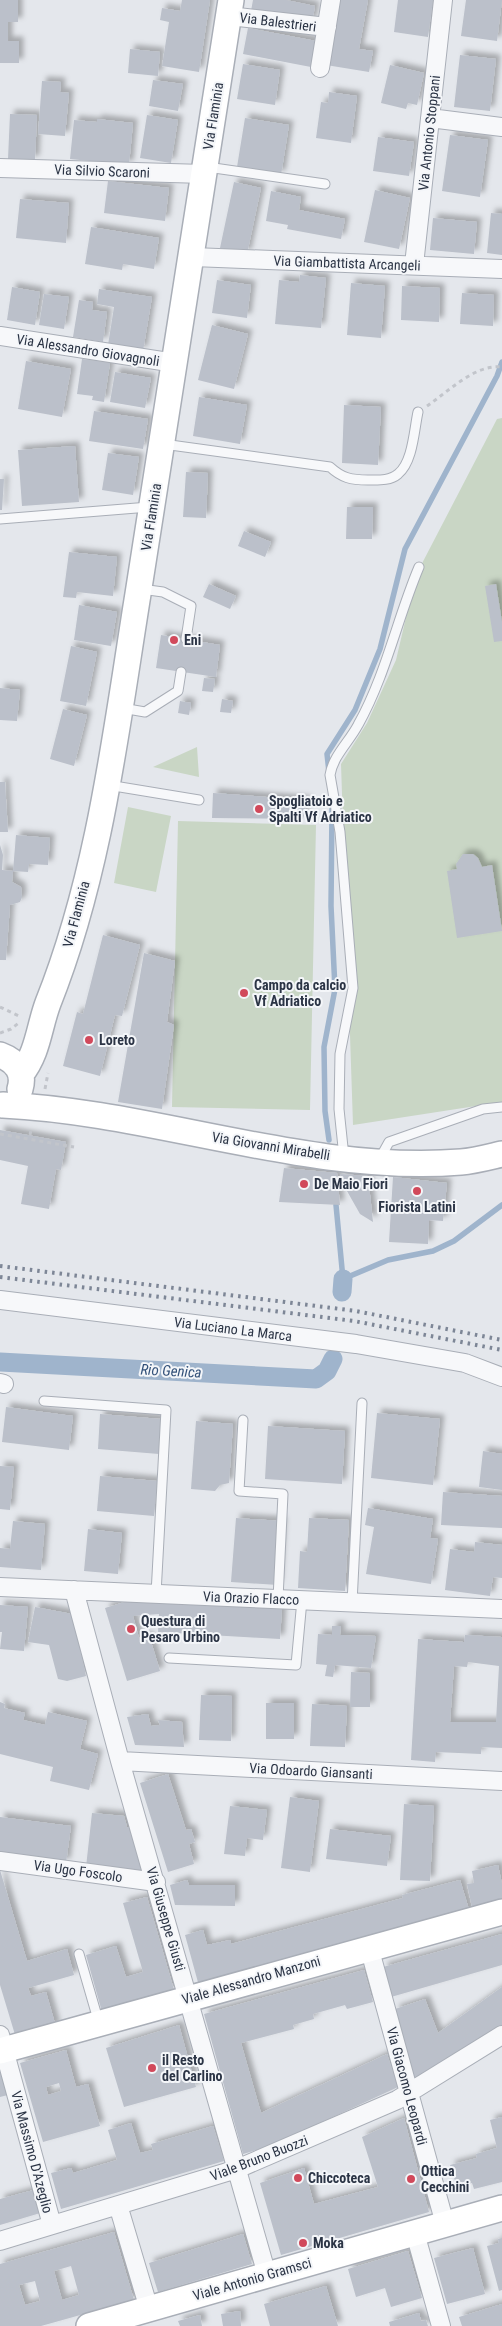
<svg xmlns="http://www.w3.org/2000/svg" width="502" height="2326" font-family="'Roboto Condensed',sans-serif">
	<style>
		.green { fill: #c9d6c5 }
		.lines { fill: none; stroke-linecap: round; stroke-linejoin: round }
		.stream { stroke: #9fb4cc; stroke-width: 5.5 }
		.canal { stroke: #9fb4cc; stroke-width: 19 }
		.building { fill: #bbc0ca; fill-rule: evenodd; filter: url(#shadow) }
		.lane-casing { stroke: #a9aeb7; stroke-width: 11 }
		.street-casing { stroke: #a9aeb7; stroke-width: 20 }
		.secondary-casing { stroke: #a9aeb7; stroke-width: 28 }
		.path { stroke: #c2c5cb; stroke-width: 3; stroke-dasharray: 4 4; stroke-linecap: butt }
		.lane { stroke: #f7f8fa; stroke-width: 9 }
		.street { stroke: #f7f8fa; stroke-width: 18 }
		.secondary { stroke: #fff; stroke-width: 25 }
		.rail { stroke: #7d8696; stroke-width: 4; stroke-dasharray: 2.5 5; stroke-linecap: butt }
		.poi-dot { fill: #d1495b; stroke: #f4f6f9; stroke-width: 2 }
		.labels { text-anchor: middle; stroke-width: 4; stroke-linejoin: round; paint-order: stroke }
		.street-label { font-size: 14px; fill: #2b3445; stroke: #f4f6f9 }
		.poi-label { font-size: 14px; font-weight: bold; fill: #2b3445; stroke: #f4f6f9; text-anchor: start }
		.water-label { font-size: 15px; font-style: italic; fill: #34527a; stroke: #f4f6f9 }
	</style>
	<defs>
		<filter id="shadow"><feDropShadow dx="4.5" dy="-4.5" stdDeviation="2.5" flood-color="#0004"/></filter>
	</defs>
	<rect width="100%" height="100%" fill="#e4e7ec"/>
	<path class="green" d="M502 418V1102L353 1125 341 764 367 723 396 660 416 575 497 419Z
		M197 747 199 777 153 767Z
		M128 807 171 816 156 892 114 883Z
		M178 821 316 825 310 1110 172 1107Z"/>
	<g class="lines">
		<path class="stream" d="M329 772 327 754 355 710 380 649 405 549 497 376 502 362
			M329 1140 325 1111 324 1047 335 989 331 906 332 809
			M336 1205 343 1279 388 1260 433 1251 454 1241 502 1205"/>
		<path class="canal" d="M342 1292 343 1279
			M0 1362 316 1379 327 1371 333 1359"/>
	</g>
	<path class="building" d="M0 0H18V22H8V41H19V63H0Z
		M182 0H210L199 72 162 66 169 22 160 20 162 8 180 11Z
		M253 0H286L315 6 312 22 251 11Z
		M337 0H368L359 49 373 51 369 72 326 65Z
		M398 0H433L428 37 394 32Z
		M466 0H502L497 41 461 36Z
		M248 28 316 41 311 67 243 54Z
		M130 49 160 52 158 76 128 73Z
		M460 55 496 59 490 111 454 107Z
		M243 64 280 70 275 105 237 99Z
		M390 65 424 73 417 105 408 103 406 109 381 103Z
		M153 80 183 84 178 111 149 106Z
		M42 81 61 82 60 92 69 93 65 136 38 134Z
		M329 92 357 96 351 143 316 138 321 102 328 103Z
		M10 114 37 115 35 160 8 159Z
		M147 115 178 120 171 163 140 158Z
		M245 118 289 125 281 175 237 167Z
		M97 119 133 123 129 165 70 159 74 120 97 122Z
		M450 135 488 140 480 197 442 191Z
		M378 137 414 142 409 176 373 171Z
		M108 181 169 188 165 221 104 213Z
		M234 182 261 188 247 254 220 248Z
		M375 190 410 198 399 249 364 242Z
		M271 191 301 197 299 210 345 219 341 239 287 229 288 225 266 221Z
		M20 199 69 203 66 243 16 238Z
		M491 213 502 214V255L487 253Z
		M433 218 477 222 474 254 430 250Z
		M91 227 159 238 154 269 123 264 122 270 85 264Z
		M300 275 326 278 321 328 275 324 279 280 299 282Z
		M217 280 251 285 247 318 212 313Z
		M351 283 385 286 381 338 347 335Z
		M402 286 440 288 439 322 401 320Z
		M12 287 40 292 35 325 7 320Z
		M99 289 152 297 143 351 108 345 114 307 97 304Z
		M462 293 494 295 493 326 460 324Z
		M44 294 69 297 64 329 39 325Z
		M79 300 93 302 92 310 107 312 103 342 73 337Z
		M212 325 248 334 234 389 198 380Z
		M82 359 110 363 104 402 92 400 93 396 77 394Z
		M26 361 71 369 62 417 18 409Z
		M115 372 151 378 145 408 110 402Z
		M199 397 247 405 240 444 193 436Z
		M344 405 381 407 378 465 342 463Z
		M94 411 148 419 143 449 89 441Z
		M75 446 79 502 22 506 18 450Z
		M108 453 139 457 133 495 102 490Z
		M186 472 208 473 206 518 183 517Z
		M0 479H4L2 510H0Z
		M347 507H373L372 539H346Z
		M244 531 271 542 265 557 238 546Z
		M69 552 117 557 113 596 77 592 76 598 63 597Z
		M209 584 236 596 230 609 203 597Z
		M496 584 502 622V641L494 642 485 586Z
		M79 605 117 612 111 646 74 640Z
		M161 635 220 645 216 677 156 668Z
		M71 646 97 652 86 706 60 701Z
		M204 678 215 679 213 692 202 691Z
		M0 688 20 690 17 721 0 720Z
		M222 699 233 701 231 713 220 712Z
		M180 701 191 703 189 715 178 713Z
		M63 709 87 715 74 766 50 759Z
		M0 782H5L8 832H0Z
		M213 793 307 800 303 819 212 818Z
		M16 835 50 838 48 865 29 864 28 872 13 871 12 882 21 887 22 897 20 902 10 905 6 960H0V845L3 855 2 870 13 871Z
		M463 854H473L478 858 482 867 492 865 502 931 457 938 447 871 457 869 456 864Z
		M103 935 140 945 122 1016 115 1015 100 1076 63 1066 77 1012 83 1014Z
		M144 953 175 961 167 1022 174 1025 162 1109 118 1102Z
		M0 1130 66 1142 61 1170 56 1169 49 1209 21 1204 28 1166 0 1160Z
		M284 1168 337 1173 340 1205 279 1202Z
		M340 1174 368 1176 373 1222 360 1214 343 1184Z
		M393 1177 447 1183 443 1221 429 1220 428 1244 389 1242Z
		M6 1407 73 1416 69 1450 2 1442Z
		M377 1413 440 1419 433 1485 371 1478Z
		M100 1414 161 1419 159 1454 98 1449Z
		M196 1421 233 1424 229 1483 220 1485 215 1491 191 1489Z
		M268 1426 345 1431 342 1484 265 1479Z
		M483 1451 502 1454V1490L479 1487Z
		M0 1466 14 1467 10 1510 0 1509Z
		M100 1476 157 1481 154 1516 97 1511Z
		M443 1492 502 1496V1528L441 1525Z
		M368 1508 433 1519 430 1538 438 1539 431 1584 366 1574 374 1527 365 1525Z
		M236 1518 282 1521 278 1585 231 1582Z
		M309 1518 349 1520 345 1591 298 1588 300 1551 307 1552Z
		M13 1521 45 1524 41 1570 0 1567V1548L10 1549Z
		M88 1529 122 1533 118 1574 84 1571Z
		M475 1542 502 1545V1578L493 1577 490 1596 445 1590 450 1549 474 1552Z
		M128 1601 282 1608 280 1639 158 1632 159 1614 133 1616 139 1638 149 1635 160 1671 127 1681 105 1608Z
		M0 1605 28 1607 24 1651 0 1649 2 1632H0Z
		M35 1607 72 1614 86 1676 67 1681 58 1679 49 1645 28 1642Z
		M332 1626H341L340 1635 376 1636 371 1668 335 1665 333 1677 325 1676 327 1665 316 1664 318 1634 332 1635Z
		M465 1635 502 1637V1748L481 1747V1754L436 1752 435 1762 411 1760 418 1639 464 1642ZM468 1662 499 1666 496 1722H450L454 1666 467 1667Z
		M351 1672 370 1673V1707H350Z
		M201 1695 232 1696 231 1741 199 1740Z
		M0 1702 5 1704 4 1708 25 1713 23 1720 45 1725 48 1712 87 1721 80 1749 98 1754 89 1790 50 1781 53 1767 0 1754Z
		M266 1703H294V1739H266Z
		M312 1704 347 1706 345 1747 310 1746Z
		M148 1714 151 1726 160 1725 158 1720 182 1722 184 1747 135 1745 127 1717Z
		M168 1774 186 1830 191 1829 195 1842 189 1844 194 1864 168 1872 140 1783Z
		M290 1797 319 1801 310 1872 281 1868Z
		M404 1804 434 1806 430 1881 400 1880Z
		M230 1806 267 1810 263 1840 247 1838 245 1856 224 1854Z
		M92 1813 124 1816 127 1827 136 1830 144 1858 141 1874 86 1867Z
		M0 1817 71 1826 66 1863 0 1853Z
		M330 1829 391 1836 387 1866 326 1859Z
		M498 1865 502 1884V1906L473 1912 467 1884 474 1883 472 1871Z
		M0 1870 27 1961 67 1949 74 1975 28 1988 31 1996 46 1992 56 2027 16 2038 0 1985Z
		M187 1880 189 1885H235V1906L175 1905 170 1885Z
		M460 1880 471 1916 199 1986 185 1935 203 1930 207 1945 230 1940 231 1944 403 1898 402 1895Z
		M147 1897 174 1990 102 2012 86 1955 116 1946 126 1977 143 1972 123 1903Z
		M502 1934V1965L391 1997 383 1967Z
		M364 1970 373 2002 347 2009 345 2005 313 2014 314 2019 293 2025 294 2029 241 2043 261 2113 387 2054 398 2087 270 2146 243 2154 204 2014Z
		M502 1987V2029L425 2077H413L395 2009 425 1999 438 2033Z
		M179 2025 196 2087 124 2107 106 2048Z
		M66 2050 76 2087 88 2084 100 2126 43 2142 20 2063ZM59 2083 61 2091 48 2095 46 2087Z
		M0 2071 8 2095 0 2097Z
		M502 2117V2182L474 2189 472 2183 457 2187 450 2165 477 2158 476 2154 497 2148 490 2120Z
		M404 2118 429 2212 281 2255 260 2183 304 2168 314 2204 378 2187 362 2137Z
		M131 2123 140 2153 153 2150 151 2144 213 2126 224 2161 61 2209 51 2173 71 2168 73 2173 117 2160 108 2130Z
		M41 2188 47 2211 0 2225V2199Z
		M114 2232 134 2300 41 2326H0V2264ZM71 2266 79 2295 62 2300 54 2271ZM35 2281 40 2301 25 2305 19 2285Z
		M243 2234 252 2264 158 2292 149 2263Z
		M502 2238V2290L499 2291 487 2246 499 2243 498 2239Z
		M473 2248 485 2294 447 2304 434 2258Z
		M408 2251 422 2298 391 2307 385 2288 356 2297 348 2269Z
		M326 2286 338 2326H270L264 2304Z
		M502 2304V2326H462L459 2317Z
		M240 2311 241 2326H223L221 2314Z
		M419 2313 421 2321 426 2320 428 2326H390L389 2322Z
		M200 2315 202 2326H180L178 2321Z"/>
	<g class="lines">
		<g class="lane-casing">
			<path id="lane" d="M207 167 325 184
				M163 444 330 467C342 478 351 480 368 480 378 480 390 481 398 474 413 462 414 430 418 412
				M0 519 149 507
				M141 589 163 592 191 606 186 639
				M122 708 145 712 178 691 181 672
				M108 785 199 800
				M344 1157 339 1109 340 1054 353 988 340 832 330 775C333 756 349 742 358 725 386 675 397 619 419 567
				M379 1160 389 1142 483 1109 502 1107
				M44 1401 166 1410 156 1594
				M243 1420 239 1491 283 1494 278 1599
				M352 1603 362 1403
				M169 1658 296 1665 302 1600
				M79 1954 99 2023"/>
		</g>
		<g class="street-casing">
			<path id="street" d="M229 16 327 27
				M320 68 331 0
				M430 118 502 127
				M0 168 204 174
				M193 257 502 269
				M414 265 443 0
				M0 336 175 363
				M0 1300 356 1344 465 1363 502 1377
				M0 1383 4 1384
				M0 1587 502 1609
				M74 1590 120 1761 267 2275
				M120 1761 502 1781
				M0 1861 156 1882
				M369 1947 445 2224
				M0 2035 52 2225
				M118 2205 149 2309
				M415 2233 441 2326
				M0 2241 237 2169 397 2100 502 2035"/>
		</g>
		<g class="secondary-casing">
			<path id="secondary" d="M0 1055C16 1061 25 1072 20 1089
				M21 1074C38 1053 39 1027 48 1003 100 873 116 730 138 594 170 396 201 198 231 0
				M3 1105C155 1112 307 1174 461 1162 475 1161 489 1157 502 1154
				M0 2051 502 1912
				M89 2326 502 2208"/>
		</g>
		<path class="path" d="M427 406C449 391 475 364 502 367
			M0 1007 21 1017
			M0 1033 11 1029 20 1022
			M45 1089 48 1073
			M0 1134 74 1147
			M30 1135 31 1130"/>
		<use href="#lane" class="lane"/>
		<use href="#street" class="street"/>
		<use href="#secondary" class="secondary"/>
		<path class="rail" d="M0 1266 356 1311 502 1340
			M0 1277 354 1321 502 1350"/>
	</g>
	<g class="poi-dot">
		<circle cx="174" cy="640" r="5"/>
		<circle cx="259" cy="809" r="5"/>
		<circle cx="244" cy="993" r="5"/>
		<circle cx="89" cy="1040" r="5"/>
		<circle cx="304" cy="1184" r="5"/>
		<circle cx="417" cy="1191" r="5"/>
		<circle cx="131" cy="1629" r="5"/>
		<circle cx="152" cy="2068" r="5"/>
		<circle cx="298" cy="2178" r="5"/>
		<circle cx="411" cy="2179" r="5"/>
		<circle cx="303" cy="2243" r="5"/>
	</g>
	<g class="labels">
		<g class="street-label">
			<text transform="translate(278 22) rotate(7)" y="5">Via Balestrieri</text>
			<text transform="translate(213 116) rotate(-81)" y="5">Via Flaminia</text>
			<text transform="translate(429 133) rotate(-84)" y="5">Via Antonio Stoppani</text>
			<text transform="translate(102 171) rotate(2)" y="5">Via Silvio Scaroni</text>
			<text transform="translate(347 263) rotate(2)" y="5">Via Giambattista Arcangeli</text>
			<text transform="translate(88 350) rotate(9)" y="5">Via Alessandro Giovagnoli</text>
			<text transform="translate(151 517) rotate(-81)" y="5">Via Flaminia</text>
			<text transform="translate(76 914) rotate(-75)" y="5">Via Flaminia</text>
			<text transform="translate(271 1146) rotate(9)" y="5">Via Giovanni Mirabelli</text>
			<text transform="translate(233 1329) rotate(7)" y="5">Via Luciano La Marca</text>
			<text transform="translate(251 1598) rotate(2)" y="5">Via Orazio Flacco</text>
			<text transform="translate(311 1771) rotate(3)" y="5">Via Odoardo Giansanti</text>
			<text transform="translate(78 1871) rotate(8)" y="5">Via Ugo Foscolo</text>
			<text transform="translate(166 1919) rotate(74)" y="5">Via Giuseppe Giusti</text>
			<text transform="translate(251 1980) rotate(-16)" y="5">Viale Alessandro Manzoni</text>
			<text transform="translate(407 2086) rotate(75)" y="5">Via Giacomo Leopardi</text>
			<text transform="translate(32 2152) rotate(75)" y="5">Via Massimo D'Azeglio</text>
			<text transform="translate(259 2158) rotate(-21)" y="5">Viale Bruno Buozzi</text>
			<text transform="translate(252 2279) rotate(-16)" y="5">Viale Antonio Gramsci</text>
		</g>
		<g class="poi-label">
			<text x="184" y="645">Eni</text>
			<text x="269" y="806">Spogliatoio e<tspan x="269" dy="16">Spalti Vf Adriatico</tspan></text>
			<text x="254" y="990">Campo da calcio<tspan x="254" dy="16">Vf Adriatico</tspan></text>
			<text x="99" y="1045">Loreto</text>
			<text x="314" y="1189">De Maio Fiori</text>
			<text x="417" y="1212" text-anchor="middle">Fiorista Latini</text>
			<text x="141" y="1626">Questura di<tspan x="141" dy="16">Pesaro Urbino</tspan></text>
			<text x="162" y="2065">il Resto<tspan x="162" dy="16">del Carlino</tspan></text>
			<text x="421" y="2176">Ottica<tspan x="421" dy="16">Cecchini</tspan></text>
			<text x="308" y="2183">Chiccoteca</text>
			<text x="313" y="2248">Moka</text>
		</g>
		<g class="water-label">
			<text transform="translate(171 1371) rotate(3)" y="5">Rio Genica</text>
		</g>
	</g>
</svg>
